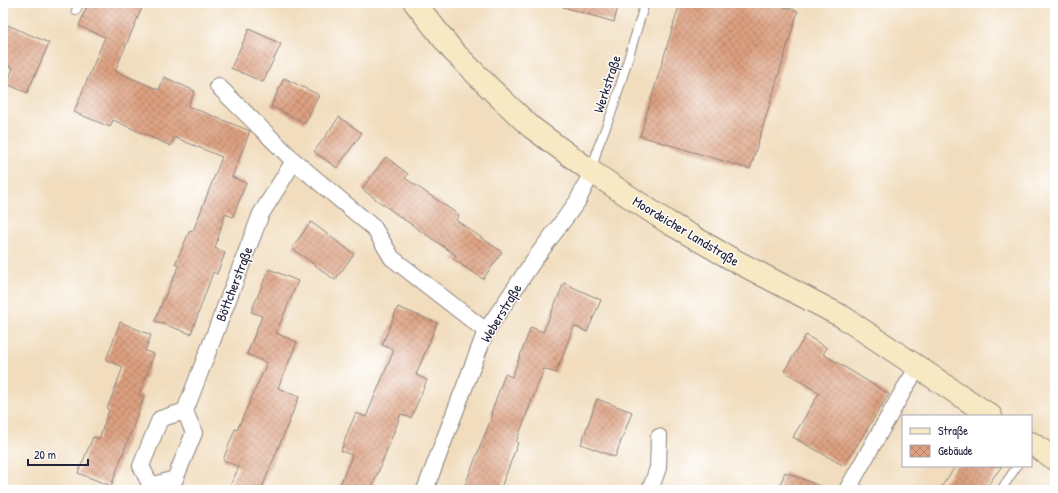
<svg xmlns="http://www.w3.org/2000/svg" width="1058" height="493" font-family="'Patrick Hand',sans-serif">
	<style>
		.building { fill: url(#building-cross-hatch) }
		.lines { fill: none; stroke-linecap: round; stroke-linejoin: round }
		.lane-casing { stroke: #8a807c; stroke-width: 10 }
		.street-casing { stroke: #8a807c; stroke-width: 18 }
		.secondary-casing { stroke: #8a807c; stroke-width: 24 }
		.lane { stroke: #fff; stroke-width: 8 }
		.street { stroke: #fff; stroke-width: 16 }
		.secondary { stroke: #f7e9c3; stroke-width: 22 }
		.labels { text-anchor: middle; stroke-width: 3; stroke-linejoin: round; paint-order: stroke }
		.street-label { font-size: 14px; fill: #22223b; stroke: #fff }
	</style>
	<defs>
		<pattern id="building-cross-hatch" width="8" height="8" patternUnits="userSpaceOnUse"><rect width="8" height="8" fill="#dda080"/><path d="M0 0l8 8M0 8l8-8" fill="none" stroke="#b3826a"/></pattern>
	</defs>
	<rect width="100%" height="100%" fill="#fff"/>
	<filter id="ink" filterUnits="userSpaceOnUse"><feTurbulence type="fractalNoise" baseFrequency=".025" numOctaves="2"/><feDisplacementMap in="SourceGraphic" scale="8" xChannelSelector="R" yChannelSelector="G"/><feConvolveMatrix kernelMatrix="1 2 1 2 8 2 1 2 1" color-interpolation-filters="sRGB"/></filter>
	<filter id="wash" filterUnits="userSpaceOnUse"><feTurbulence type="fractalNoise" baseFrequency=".012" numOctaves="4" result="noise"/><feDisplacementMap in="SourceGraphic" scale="16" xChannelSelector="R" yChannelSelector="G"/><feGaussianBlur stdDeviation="0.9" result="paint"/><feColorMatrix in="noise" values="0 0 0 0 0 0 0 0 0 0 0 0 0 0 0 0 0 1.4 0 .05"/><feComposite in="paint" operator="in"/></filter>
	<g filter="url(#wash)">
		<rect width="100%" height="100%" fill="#f1ddbd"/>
		<g id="blocks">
			<path class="building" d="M88 3H144L115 71 159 90 164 77 195 91 188 106 250 131 232 177 246 183 233 217 225 214 215 248 225 253 217 274 213 272 191 334 155 321 162 303 179 266 175 264 190 230 193 231 222 157 174 137 171 146 113 120 110 127 74 112 105 37 79 26Z
				M564 3H619L614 22 563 7Z
				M680 3H772L798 11 750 169 640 136Z
				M3 23 49 43 27 93 7 84 13 68 3 64Z
				M249 29 281 44 263 82 231 68Z
				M284 78 319 95 305 123 271 106Z
				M339 117 362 133 337 168 314 152Z
				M386 157 408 174 405 178 459 215 456 220 502 252 483 279 453 259 456 255 399 216 362 189Z
				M311 222 354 254 335 280 292 248Z
				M269 269 298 281 276 333 297 342 278 388 299 397 261 490H228L239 467 223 460 235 429 237 430 267 363 247 354 262 316 251 312Z
				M564 283 601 300 587 332 574 326 556 373 544 369 516 442 518 443 500 490H463L493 414 491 413 505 374 512 377 531 327 543 332Z
				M398 307 437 323 416 375 427 380 411 418 401 414 371 490H338L352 455 341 451 348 431 356 413 366 417 394 350 382 345Z
				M120 322 151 335 145 351 154 354 139 395 144 397 111 486 78 473 93 437 99 439 109 410 107 409 123 367 106 360Z
				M806 335 827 348 823 354 889 394 844 466 793 437 819 393 784 371Z
				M597 399 632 412 615 457 581 444Z
				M956 466H1002L984 490H939Z
				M785 472 828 489V490H778Z"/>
		</g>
	</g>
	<g filter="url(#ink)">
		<use href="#blocks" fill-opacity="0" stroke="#8a807c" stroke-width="1"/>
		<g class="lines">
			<g class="lane-casing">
				<path id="lane" d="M76 11 79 3
					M592 170 598 147 613 109 645 3
					M851 483 861 490
					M1001 490 1017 466"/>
			</g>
			<g class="street-casing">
				<path id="street" d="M218 86 294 161 374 228 392 258 486 331
					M151 486 175 479 194 433 185 411 261 214 294 161
					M149 490 151 486 141 466 160 419 185 411
					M425 490 486 331 534 260 577 202 592 172
					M650 490 658 468 659 437
					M847 490 906 386 919 366"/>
			</g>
			<g class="secondary-casing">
				<path id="secondary" d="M415 3 453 51 493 91 531 127 592 172 669 223 730 258 843 317 991 416
					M1031 443 1055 459"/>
			</g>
			<use href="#lane" class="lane"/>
			<use href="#street" class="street"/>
			<use href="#secondary" class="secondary"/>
		</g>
	</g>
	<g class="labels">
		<g class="street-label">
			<text transform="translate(607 84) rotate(-72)" y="5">Werkstraße</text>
			<text transform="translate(686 231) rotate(31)" y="5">Moordeicher Landstraße</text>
			<text transform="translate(234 284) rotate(-69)" y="5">Böttcherstraße</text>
			<text transform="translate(501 313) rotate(-59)" y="5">Weberstraße</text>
		</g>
	</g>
	<rect width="1058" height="493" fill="none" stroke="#fff" stroke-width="16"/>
	<rect x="902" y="415" width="130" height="52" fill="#ffffff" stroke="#a7a7b1"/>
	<rect x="910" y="428" width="20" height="6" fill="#f7e9c3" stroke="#a7a7b1"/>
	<text x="938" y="435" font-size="12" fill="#22223b">Straße</text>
	<rect x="910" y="445" width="20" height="12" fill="url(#building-cross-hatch)" stroke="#a7a7b1"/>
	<text x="938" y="455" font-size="12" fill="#22223b">Gebäude</text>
	<path d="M28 459v6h60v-6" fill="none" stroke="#22223b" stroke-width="2"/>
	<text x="34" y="459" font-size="12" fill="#22223b" stroke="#ffffff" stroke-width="3" paint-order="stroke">20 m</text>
</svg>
